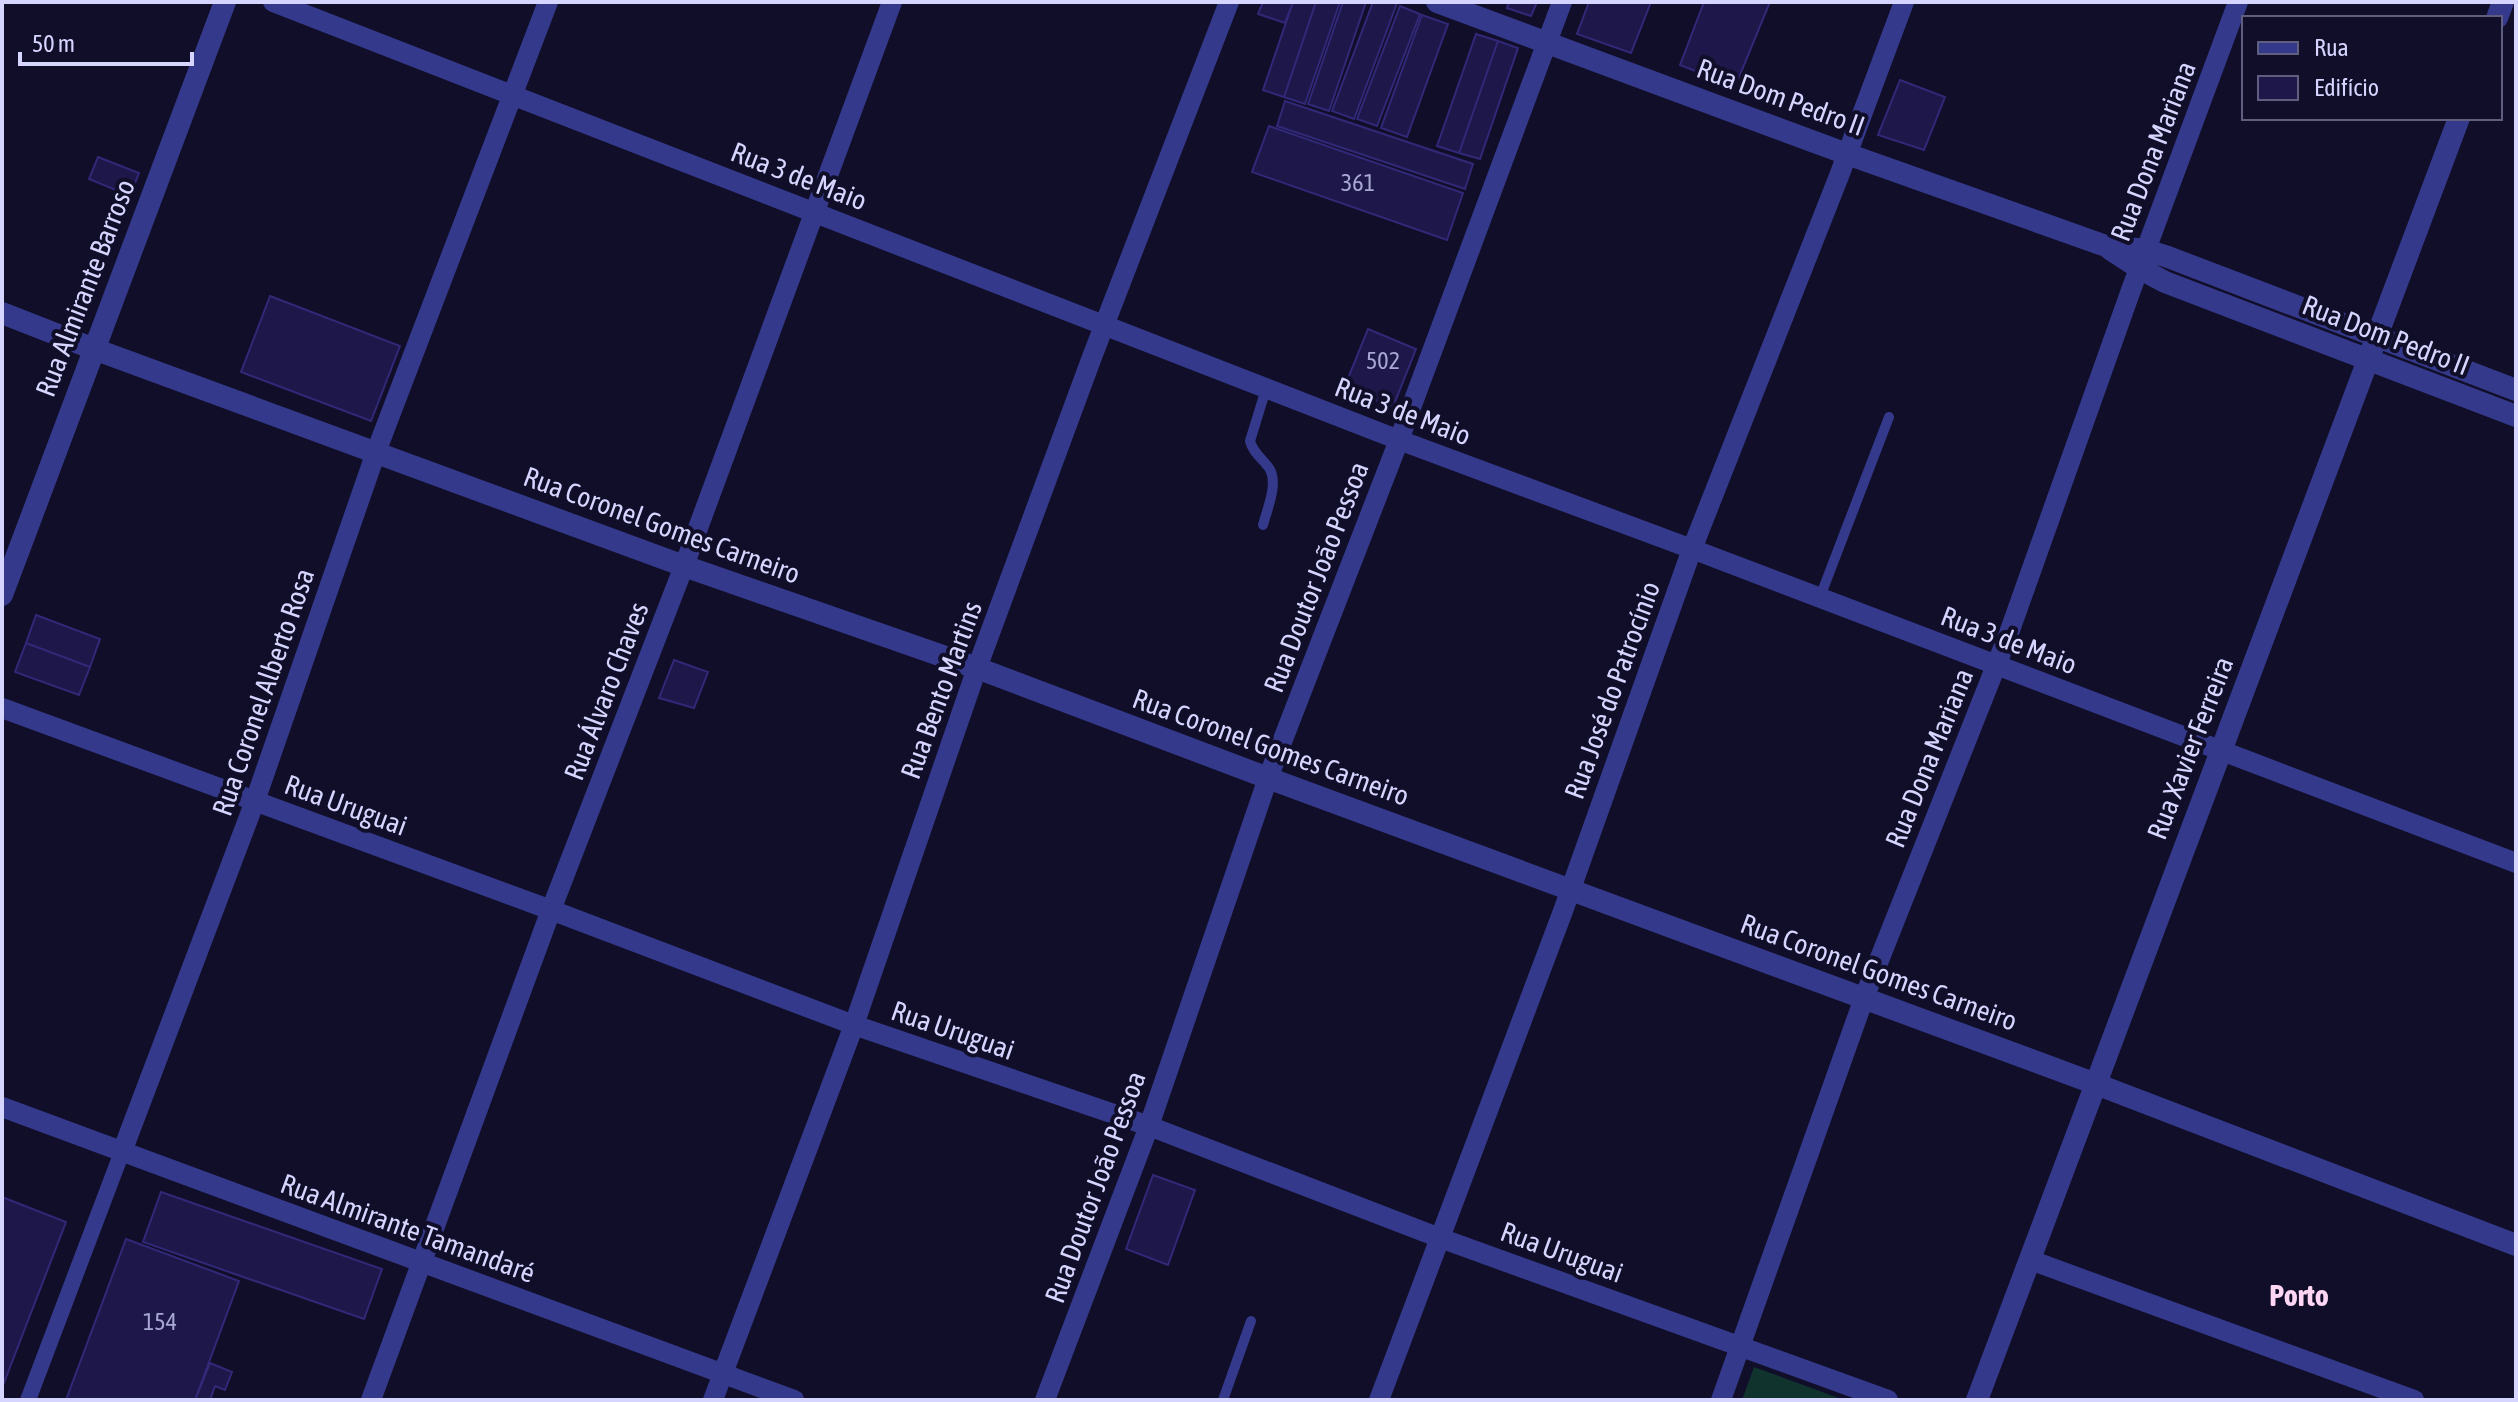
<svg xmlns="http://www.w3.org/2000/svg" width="2518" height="1402" font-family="'Asap Condensed',sans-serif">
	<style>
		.green { fill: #10332e }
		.building { fill: #1e184a; stroke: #312878; stroke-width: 2 }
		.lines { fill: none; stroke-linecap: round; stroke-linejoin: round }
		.service { stroke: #35398b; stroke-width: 10 }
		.pedestrian { stroke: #35398b; stroke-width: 16 }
		.minor { stroke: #35398b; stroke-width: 20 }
		.tertiary { stroke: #35398b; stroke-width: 22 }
		.labels { text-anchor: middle; stroke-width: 8; stroke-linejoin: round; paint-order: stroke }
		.number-label { font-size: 24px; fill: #a8a6d2 }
		.street-label { font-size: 28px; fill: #d6d5ff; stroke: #100e28 }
		.neighbourhood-label { font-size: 30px; font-weight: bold; fill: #ffd7f4; stroke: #100e28 }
	</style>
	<rect width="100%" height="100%" fill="#100e28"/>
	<path class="green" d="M1754 1367 1844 1400H1742Z"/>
	<path class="building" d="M1263 2H1293L1285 23 1258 14Z
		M1293 2H1316L1284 97 1263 90Z
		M1316 2H1340L1305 104 1284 97Z
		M1343 2H1366L1329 111 1308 104Z
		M1373 2 1397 3 1354 119 1332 111Z
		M1509 2H1537L1531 16 1507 8Z
		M1589 2H1651L1631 53 1577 34Z
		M1704 2H1770L1735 87 1680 65Z
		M1400 6 1420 14 1377 126 1357 119Z
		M1422 15 1448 24 1407 137 1381 128Z
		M1476 34 1498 41 1459 153 1437 146Z
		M1498 41 1518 48 1480 159 1459 153Z
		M1900 80 1945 97 1924 150 1878 135Z
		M1285 101 1473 164 1465 189 1277 126Z
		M1269 126 1463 193 1447 240 1252 172Z
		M98 157 139 173 130 196 89 179Z
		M270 296 400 346 371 421 241 372Z
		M1368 329 1416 349 1393 407 1344 388Z
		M36 615 100 639 90 667 26 643Z
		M26 643 90 667 79 695 15 672Z
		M674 660 708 672 694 708 659 698Z
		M1153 1175 1195 1190 1168 1265 1126 1249Z
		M161 1192 382 1269 364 1319 143 1242Z
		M2 1197 66 1222 2 1388Z
		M126 1239 239 1281 195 1400H66Z
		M210 1363 232 1372 225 1390 215 1386 210 1400H195Z"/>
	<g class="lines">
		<path class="service" d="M1263 525C1267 509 1279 483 1269 468 1262 458 1253 453 1250 441L1266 389
			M1820 597 1889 417
			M1223 1400 1251 1321"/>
		<path class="pedestrian" d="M28 1400 122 1152"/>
		<path class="minor" d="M273 2 1399 440 1692 549 2516 863
			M2 708 551 910 854 1025 1149 1126 1440 1238 1888 1400
			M2 1107 794 1400
			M122 1152 255 801 376 452 548 2
			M2030 1260 2414 1400
			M371 1400 551 910 684 566 892 2
			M713 1400 854 1025 977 668 1092 357 1229 2
			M1045 1400 1149 1126 1268 778 1399 440 1562 2
			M1379 1400 1563 911 1692 549 1839 176 1904 2
			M1721 1400 1864 998 2009 633 2131 290 2238 2"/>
		<path class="tertiary" d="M1437 2 1847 154 2106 246 2146 250 2168 257 2516 390
			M2497 18 2503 2
			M2110 249 2139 268 2165 282 2516 416
			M2 313 94 349 684 566 977 668 1268 778 2096 1084 2516 1245
			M2 595 225 2
			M1977 1400 2459 118"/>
	</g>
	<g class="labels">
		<g class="number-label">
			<text x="1358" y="191">361</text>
			<text x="1383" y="369">502</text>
			<text x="160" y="1330">154</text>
		</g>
		<g class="street-label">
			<text transform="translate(1781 97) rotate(20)" y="10">Rua Dom Pedro II</text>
			<text transform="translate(2153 151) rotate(-69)" y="10">Rua Dona Mariana</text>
			<text transform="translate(799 176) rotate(21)" y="10">Rua 3 de Maio</text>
			<text transform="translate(85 288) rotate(-69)" y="10">Rua Almirante Barroso</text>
			<text transform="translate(2386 335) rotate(21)" y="10">Rua Dom Pedro II</text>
			<text transform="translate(1403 411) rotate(21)" y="10">Rua 3 de Maio</text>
			<text transform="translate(662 525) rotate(20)" y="10">Rua Coronel Gomes Carneiro</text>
			<text transform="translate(1316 577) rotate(-69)" y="10">Rua Doutor João Pessoa</text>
			<text transform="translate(2009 640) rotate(21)" y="10">Rua 3 de Maio</text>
			<text transform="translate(941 690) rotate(-70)" y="10">Rua Bento Martins</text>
			<text transform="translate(1612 690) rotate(-70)" y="10">Rua José do Patrocínio</text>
			<text transform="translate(606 691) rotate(-69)" y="10">Rua Álvaro Chaves</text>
			<text transform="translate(263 692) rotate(-71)" y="10">Rua Coronel Alberto Rosa</text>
			<text transform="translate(1271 747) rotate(20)" y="10">Rua Coronel Gomes Carneiro</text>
			<text transform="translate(2190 748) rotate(-69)" y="10">Rua Xavier Ferreira</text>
			<text transform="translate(1929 758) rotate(-68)" y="10">Rua Dona Mariana</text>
			<text transform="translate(346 805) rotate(20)" y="10">Rua Uruguai</text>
			<text transform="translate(1879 972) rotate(20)" y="10">Rua Coronel Gomes Carneiro</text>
			<text transform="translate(953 1030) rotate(19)" y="10">Rua Uruguai</text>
			<text transform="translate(1095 1187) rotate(-70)" y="10">Rua Doutor João Pessoa</text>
			<text transform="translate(408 1228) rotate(20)" y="10">Rua Almirante Tamandaré</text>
			<text transform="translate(1562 1252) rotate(20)" y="10">Rua Uruguai</text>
		</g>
		<g class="neighbourhood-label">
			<text x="2299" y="1306">Porto</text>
		</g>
	</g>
	<rect width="2518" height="1402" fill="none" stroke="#d6d5ff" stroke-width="8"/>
	<rect x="2242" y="16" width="260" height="104" fill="#100e28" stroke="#5f5e7e" stroke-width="2"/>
	<rect x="2258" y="42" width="40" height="12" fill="#35398b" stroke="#5f5e7e" stroke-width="2"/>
	<text x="2314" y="56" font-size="24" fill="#d6d5ff">Rua</text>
	<rect x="2258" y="76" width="40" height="24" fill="#1e184a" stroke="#5f5e7e" stroke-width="2"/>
	<text x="2314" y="96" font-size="24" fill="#d6d5ff">Edifício</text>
	<path d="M20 52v12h172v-12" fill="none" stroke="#d6d5ff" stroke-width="4"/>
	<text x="32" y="52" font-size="24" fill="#d6d5ff" stroke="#100e28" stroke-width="6" paint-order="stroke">50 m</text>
</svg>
